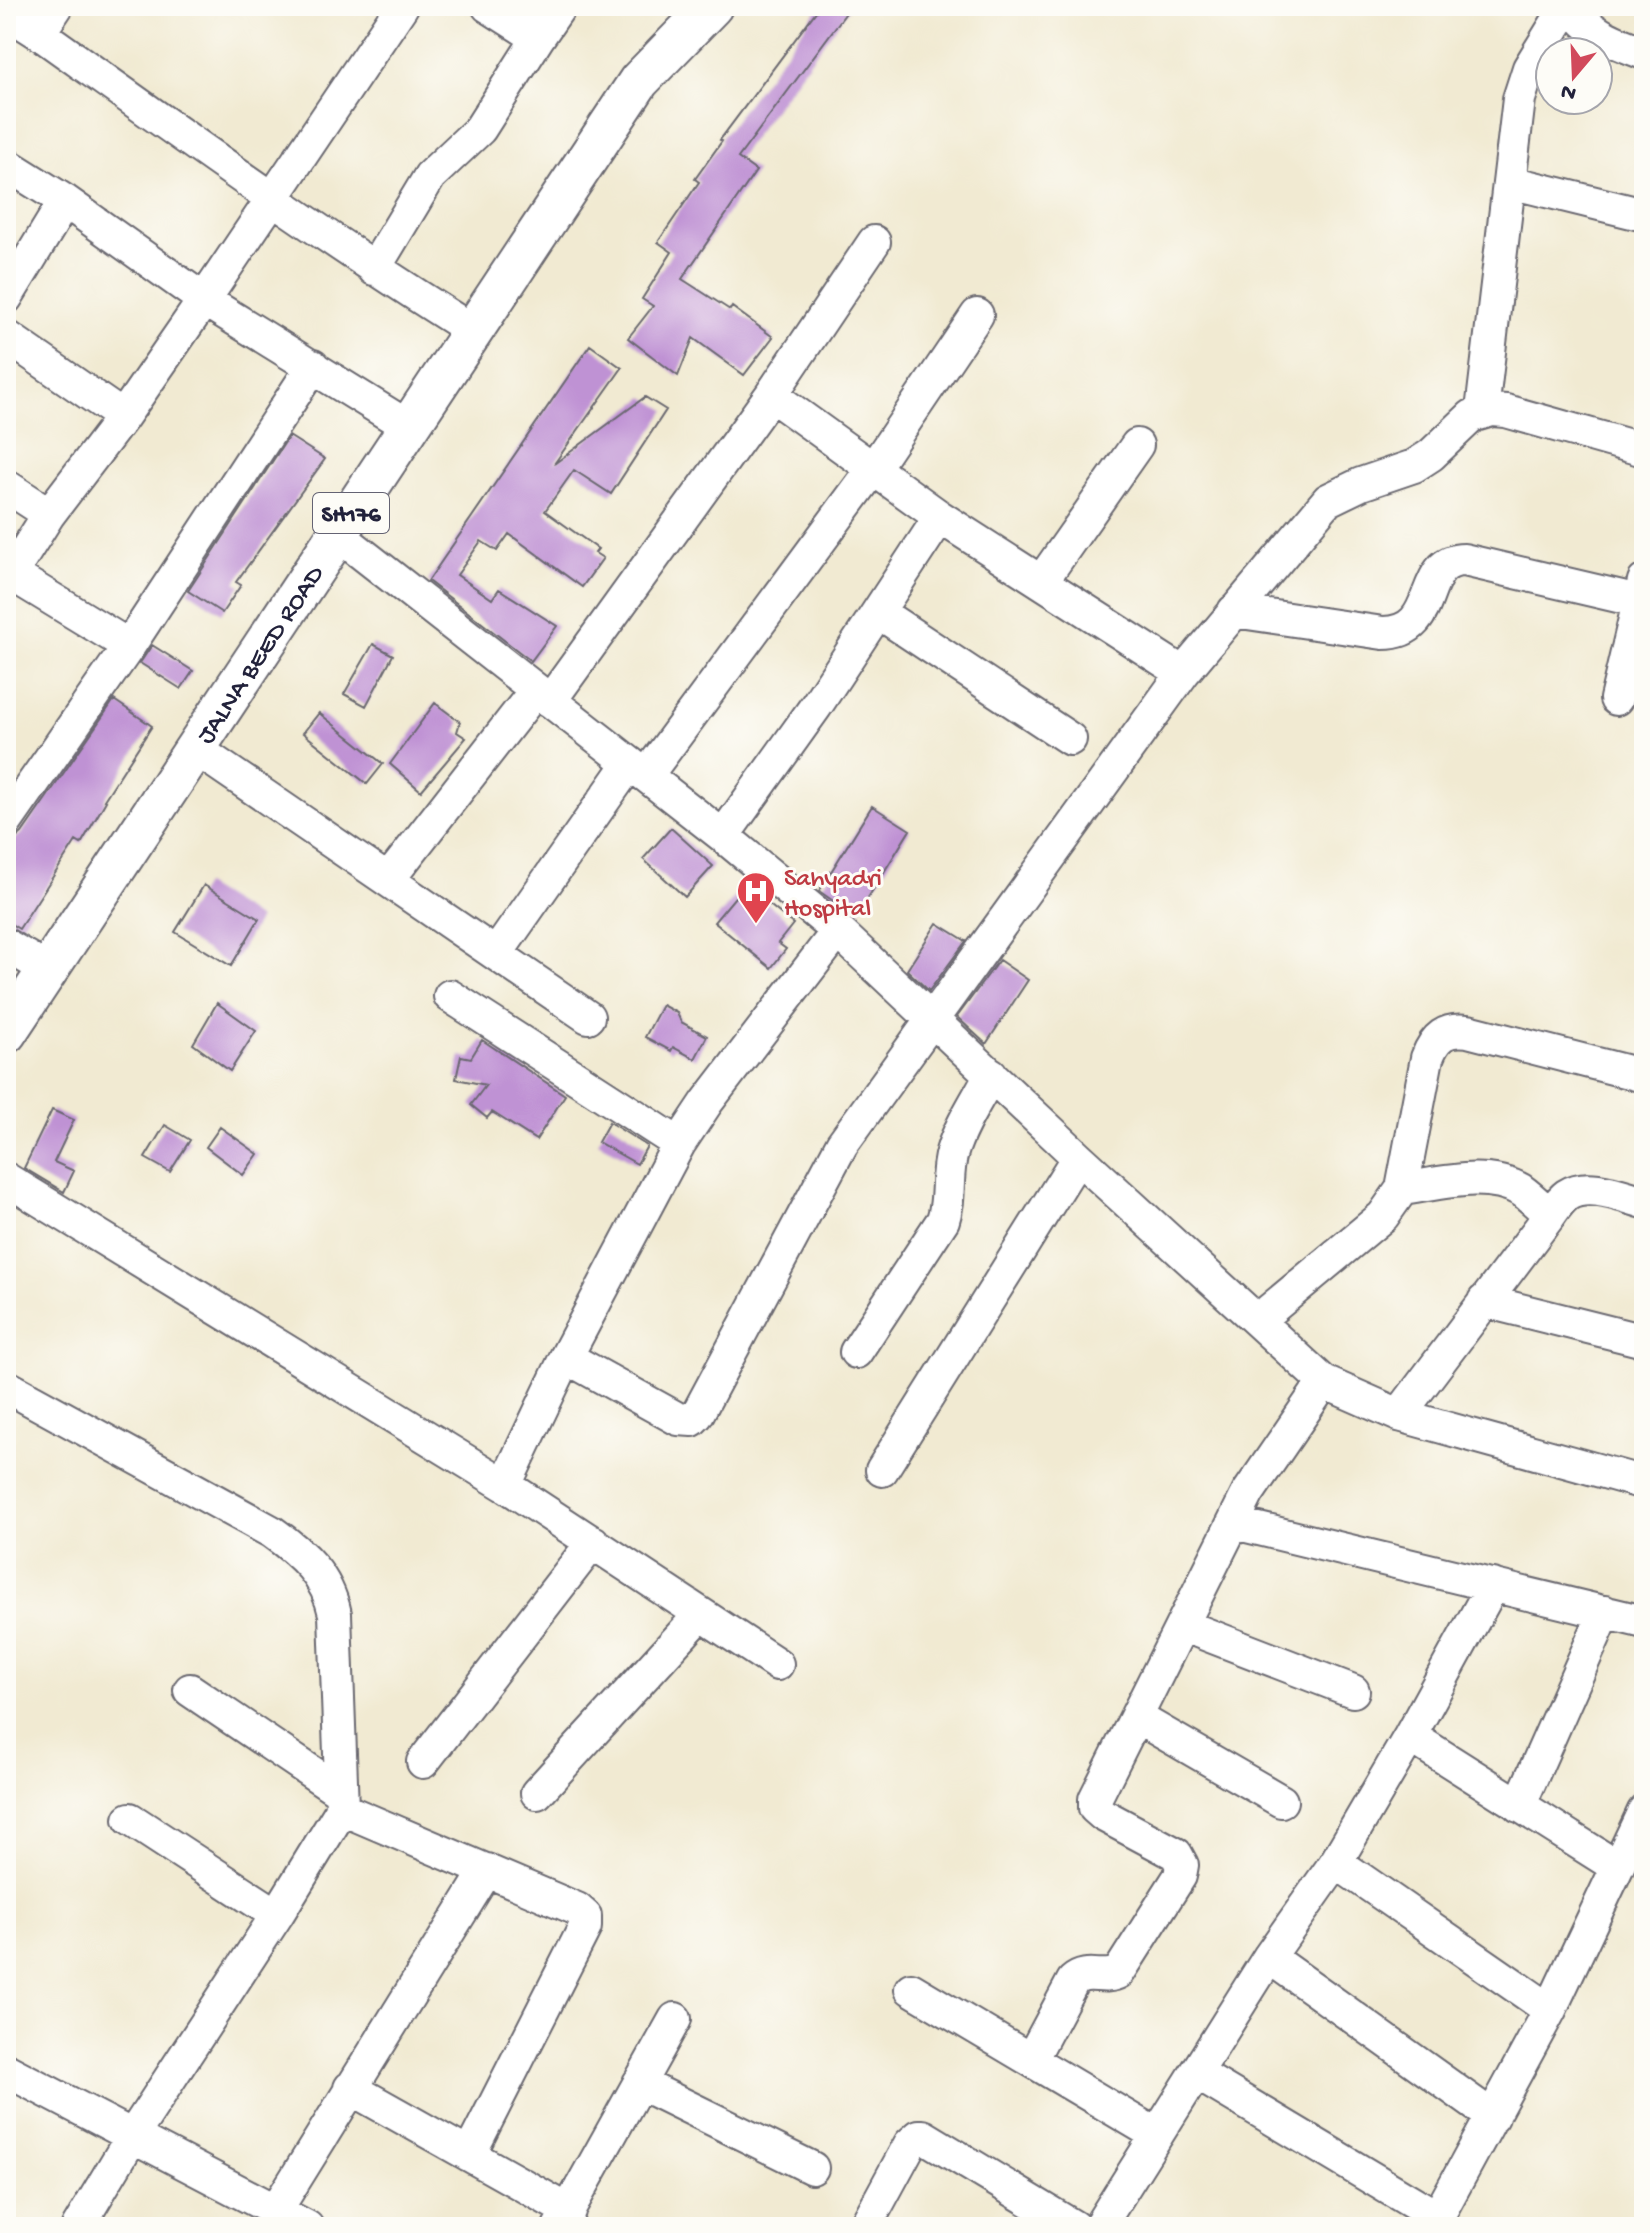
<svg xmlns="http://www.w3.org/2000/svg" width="1650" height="2233" font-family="'Gochi Hand',sans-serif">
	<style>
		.building { fill: #bf92d4 }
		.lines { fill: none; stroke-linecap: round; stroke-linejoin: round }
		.minor-casing { stroke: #6a6870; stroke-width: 36 }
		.major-casing { stroke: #6a6870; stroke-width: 44 }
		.minor { stroke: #fff; stroke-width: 32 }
		.major { stroke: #fff; stroke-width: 40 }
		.labels { text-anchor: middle; stroke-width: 6; stroke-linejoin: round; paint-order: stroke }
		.shield { fill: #fdfcf7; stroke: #646373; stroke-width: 2 }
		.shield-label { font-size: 24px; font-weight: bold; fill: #22223b }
		.street-label { font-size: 26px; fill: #22223b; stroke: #fdfcf7 }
		.health-label { font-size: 26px; fill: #be3a42; stroke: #fdfcf7; text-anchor: start }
	</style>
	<rect width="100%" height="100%" fill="#fdfcf7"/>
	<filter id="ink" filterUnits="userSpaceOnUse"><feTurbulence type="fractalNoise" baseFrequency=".0125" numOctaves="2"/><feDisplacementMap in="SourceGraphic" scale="16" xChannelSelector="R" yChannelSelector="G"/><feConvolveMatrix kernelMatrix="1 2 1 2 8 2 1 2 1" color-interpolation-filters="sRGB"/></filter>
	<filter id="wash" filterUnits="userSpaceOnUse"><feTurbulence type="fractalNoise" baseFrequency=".006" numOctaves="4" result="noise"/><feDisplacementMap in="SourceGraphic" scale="32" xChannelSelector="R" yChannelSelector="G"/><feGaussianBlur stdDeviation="1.8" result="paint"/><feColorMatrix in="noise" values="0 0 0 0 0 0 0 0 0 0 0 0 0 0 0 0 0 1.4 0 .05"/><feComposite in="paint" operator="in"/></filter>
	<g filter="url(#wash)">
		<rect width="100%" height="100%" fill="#f1ead2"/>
		<g id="blocks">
			<path class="building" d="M820 6H851L738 158 756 171 682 279 730 310 732 307 773 337 744 375 693 338 678 376 628 338 653 306 642 299 672 252 658 242 699 182 695 179 722 141 720 140Z
				M590 345 622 368 554 464 645 397 666 410 611 494 574 470 545 511 598 549 595 553 603 558 582 587 509 534 497 551 481 541 457 575 492 599 499 589 557 626 531 661 428 581Z
				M289 436 325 459 236 582 241 585 222 613 188 591Z
				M373 644 393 655 366 706 344 694Z
				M152 645 193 671 181 689 140 663Z
				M114 700 152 726 104 800 106 801 81 844 76 841 19 929 6 921V841L15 839 22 833Z
				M435 703 460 722 457 732 466 738 421 791 390 764Z
				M319 713 383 764 367 784 303 733Z
				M872 806 910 830 856 917 819 891Z
				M671 828 713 866 685 897 643 859Z
				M204 885 259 919 231 966 175 932Z
				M745 885 793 924 778 943 786 949 771 968 714 922Z
				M937 923 966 941 929 991 907 970Z
				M999 960 1028 980 986 1044 957 1017Z
				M217 1003 256 1031 230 1071 193 1044Z
				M662 1005 677 1013 681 1022 707 1036 695 1059 673 1047 671 1051 645 1037Z
				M482 1040 565 1095 536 1140 492 1112 487 1118 471 1105 486 1085 456 1079 461 1056 471 1058Z
				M52 1110 74 1120 54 1162 74 1171 64 1192 24 1168Z
				M609 1122 647 1146 637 1164 598 1142Z
				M165 1125 190 1140 170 1172 145 1158Z
				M220 1127 258 1154 243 1175 206 1147Z"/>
		</g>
	</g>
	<g filter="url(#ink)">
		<use href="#blocks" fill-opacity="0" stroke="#6a6870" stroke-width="2"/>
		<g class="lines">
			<g class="minor-casing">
				<path id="minor" d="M488 6 538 38 560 6
					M1572 6C1589 34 1615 42 1644 53
					M6 12 39 33C182 135 324 238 473 331
					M39 33 57 6
					M6 164 65 201
					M1510 182 1644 215
					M374 269 430 176 480 129 538 38
					M6 298 65 201 204 300 402 6
					M6 336 123 417
					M771 395 874 242
					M1482 411 1519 99 1529 68 1567 6
					M6 486 49 514
					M337 534 723 836 838 931 1078 1157 1324 1382 1399 1415 1644 1483
					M11 574 129 646
					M6 582 49 514 123 417 204 300 409 427
					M1041 582 1137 445
					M1234 611 1383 633C1442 633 1416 560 1464 560L1639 601
					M878 612 1070 739
					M1183 673 1328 500 1361 484 1414 466 1431 455 1472 416 1492 410 1506 411 1644 450
					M1616 699 1644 581
					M550 701 771 395 940 517 1183 673 842 1144 697 1415 692 1420 678 1419 566 1357
					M196 749 588 1017
					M646 776 873 469 977 315
					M6 822 129 646 313 366
					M723 836 816 706 940 517
					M388 880 536 690
					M6 945 48 970
					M496 954 630 763
					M450 996 679 1144
					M6 1179 505 1485 777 1664
					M1402 1189C1439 1184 1486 1170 1521 1190 1531 1197 1541 1207 1550 1215
					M1484 1301 1644 1341
					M1258 1320 1383 1216 1402 1189 1427 1058C1435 1037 1445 1028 1468 1031L1644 1076
					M856 1352 943 1220C951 1197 945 1175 952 1152 960 1125 978 1099 991 1074
					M6 1386 272 1532C303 1554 327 1576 335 1614L342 1809 277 1915 133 2135 78 2227
					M1399 1415 1550 1215C1555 1208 1560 1200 1567 1195 1588 1181 1622 1196 1644 1202
					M882 1470 1078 1157
					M505 1485 566 1357 679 1144 707 1102 838 931
					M1234 1523 1644 1622
					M1182 1625 1353 1691
					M190 1690 341 1792
					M1136 1717 1281 1801
					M1410 1736 1617 1867
					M423 1762 593 1542
					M537 1793 700 1615
					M1519 1806 1605 1612
					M342 1809 577 1909 585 1916V1927L469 2155
					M130 1819 277 1915
					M1336 1862 1550 2010
					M1269 1957 1493 2117
					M911 1989 1157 2135
					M1031 2060 1073 1981C1087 1968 1103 1981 1119 1972L1180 1876 1182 1865 1176 1854 1103 1815 1095 1808V1799L1248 1493 1324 1382
					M6 2070 307 2227
					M1196 2073 1437 2217
					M639 2083 812 2168
					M350 2088 569 2211
					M276 2210 487 1870
					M559 2227 675 2019
					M865 2227 910 2144 919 2136H923L1074 2227
					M1099 2227 1269 1957 1336 1862 1410 1736 1493 1585
					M1432 2227 1550 2010 1644 1811"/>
			</g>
			<g class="major-casing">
				<g id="major">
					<path id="s1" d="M6 1033 639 81 712 6"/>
				</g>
			</g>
			<use href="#minor" class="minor"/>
			<use href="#major" class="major"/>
		</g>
	</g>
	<defs>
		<g id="hospital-pin" transform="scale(2)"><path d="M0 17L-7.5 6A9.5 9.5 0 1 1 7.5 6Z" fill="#e0444e" stroke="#fdfcf7"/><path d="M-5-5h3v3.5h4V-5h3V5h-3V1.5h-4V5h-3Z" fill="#fff"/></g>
	</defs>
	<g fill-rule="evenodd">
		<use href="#hospital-pin" x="756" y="891"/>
	</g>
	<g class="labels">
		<rect class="shield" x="313" y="493" width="76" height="40" rx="6"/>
		<g class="shield-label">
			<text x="351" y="521">SH176</text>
		</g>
		<g class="street-label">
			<text dy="9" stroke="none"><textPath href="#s1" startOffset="456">JALNA BEED ROAD</textPath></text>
		</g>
		<g class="health-label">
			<text x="784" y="885">Sahyadri<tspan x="784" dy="30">Hospital</tspan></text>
		</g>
	</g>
	<rect width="1650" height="2233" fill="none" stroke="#fdfcf7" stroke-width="32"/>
	<g transform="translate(1574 76) rotate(199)"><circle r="38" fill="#fdfcf7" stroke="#a5a5ac" stroke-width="2"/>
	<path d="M0-6L14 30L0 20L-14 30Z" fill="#d1495b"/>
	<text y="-12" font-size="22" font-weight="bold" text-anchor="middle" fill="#22223b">N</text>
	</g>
</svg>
